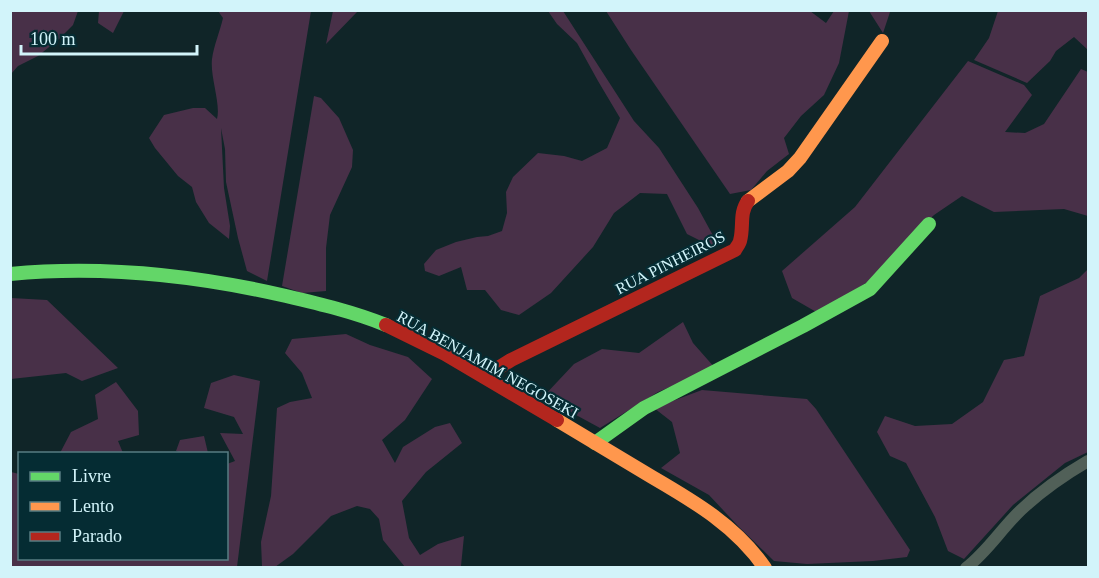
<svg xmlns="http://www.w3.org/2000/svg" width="1099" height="578" font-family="'Times New Roman',serif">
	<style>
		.green { fill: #483048 }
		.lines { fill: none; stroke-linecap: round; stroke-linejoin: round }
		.street { stroke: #516058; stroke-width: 12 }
		.fast { stroke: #63d668; stroke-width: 14 }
		.slow { stroke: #ff974d; stroke-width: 14 }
		.jam { stroke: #b3261e; stroke-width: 14 }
		.labels { text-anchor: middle; stroke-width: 4.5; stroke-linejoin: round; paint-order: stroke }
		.street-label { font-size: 16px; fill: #d2f4fa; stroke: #052c33 }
	</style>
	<rect width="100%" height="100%" fill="#102528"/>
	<path class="green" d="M11 10H78V11L73 25 59 39 38 56 18 66 11 74Z
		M99 11H124L113 33 98 23Z
		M218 11H311L267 281 247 271 238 238 226 182 225 149 221 128 224 188 230 226 229 239 209 223 196 202 192 187 178 176 155 148 149 138 164 115 193 108H205L217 119C221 104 210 77 212 59 214 45 220 31 223 18Z
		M333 11H358L326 44Z
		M548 11H563L634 121 659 148 698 208 716 241 711 246 687 234 667 194 640 193 614 213 593 247 551 293 519 315 501 310 485 290H467L461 267 439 276 425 271 424 264 436 250 456 242 477 237 488 236 502 231 507 213 506 192 513 177 538 153 564 156 582 161 607 148 620 118 598 81 577 43 557 24Z
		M606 11H810L826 23 834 11H849L839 63 824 95 801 116 784 138 789 154 767 171 751 190 730 194 631 50Z
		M869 11H889L890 12 883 33Z
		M998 11H1088V50L1074 37 1056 51 1050 61 1027 83 974 60 989 38Z
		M968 61 1024 85 1032 95 1005 132 1025 133 1044 124 1081 69 1088 72V216L1064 209 994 212 962 196 934 215 904 244 877 276 818 313 792 298 782 271 855 207Z
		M314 96 321 98 339 118 353 150 352 167 330 215 326 248V291L302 293 282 286Z
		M1088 269V452L1065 463 1013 505 964 559 948 551 935 517 906 463 890 456 877 432 885 416 915 426 952 424 983 402 1004 360 1024 356 1040 296 1079 278Z
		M11 298 47 300 118 368 82 381 66 373 11 379Z
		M683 322 693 343 715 368 658 392 600 428 543 397 574 364 602 349 639 353Z
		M346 334 370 345 408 357 432 379 405 420 382 440 395 463 403 447 435 427 450 423 462 443 426 472 402 501 409 538 420 555 438 544 464 536 461 566 459 567H405L383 540 379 519 370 509 357 506 331 516 293 554 275 567H264L262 566 261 542 271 496 277 408 290 402 312 398 302 373 285 353 292 339Z
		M234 375 260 381 237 567H11V472L19 474 20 558H226L227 464 235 461 220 433 243 434 234 417 204 408 211 383Z
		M116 382 138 411 139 435 118 441 123 453H60L71 432 98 419 95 395Z
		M702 390 807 399 816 409 910 550 907 557 873 561 807 564 774 561 738 526 709 495 661 468 680 453 672 422 654 408Z
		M204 436 208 453H181L176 451 180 440Z"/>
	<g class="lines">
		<path class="street" d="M966 568C988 551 1001 529 1021 510 1041 491 1064 475 1088 461"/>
		<path class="fast" d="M10 274C103 265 195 275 286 296 320 304 354 312 386 325
			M595 443 644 408 803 326 870 289 929 224"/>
		<path class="slow" d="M748 201 788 171 800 158 882 41
			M557 420C589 439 620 458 652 477 695 502 736 526 765 568"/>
		<path class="jam" d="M386 325 445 354 557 420
			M484 377 511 360 735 250C736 248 740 243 740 241 744 227 739 213 748 201"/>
	</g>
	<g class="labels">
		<g class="street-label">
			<text transform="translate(670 262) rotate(-27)" y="6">RUA PINHEIROS</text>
			<text transform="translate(488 364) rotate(29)" y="6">RUA BENJAMIM NEGOSEKI</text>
		</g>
	</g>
	<rect width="1099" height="578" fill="none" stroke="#d2f4fa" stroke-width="24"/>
	<rect x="18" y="452" width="210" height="108" fill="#052c33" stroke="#577c83" stroke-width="1.5"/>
	<rect x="30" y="472" width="30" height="9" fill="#63d668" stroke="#577c83" stroke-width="1.5"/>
	<text x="72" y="482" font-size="18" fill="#d2f4fa">Livre</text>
	<rect x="30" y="502" width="30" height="9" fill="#ff974d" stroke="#577c83" stroke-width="1.5"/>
	<text x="72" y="512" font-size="18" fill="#d2f4fa">Lento</text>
	<rect x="30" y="532" width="30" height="9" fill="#b3261e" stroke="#577c83" stroke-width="1.5"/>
	<text x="72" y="542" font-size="18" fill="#d2f4fa">Parado</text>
	<path d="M21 45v9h176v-9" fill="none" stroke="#d2f4fa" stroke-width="3"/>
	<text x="30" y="45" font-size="18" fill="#d2f4fa" stroke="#052c33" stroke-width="4.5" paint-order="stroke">100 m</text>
</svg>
